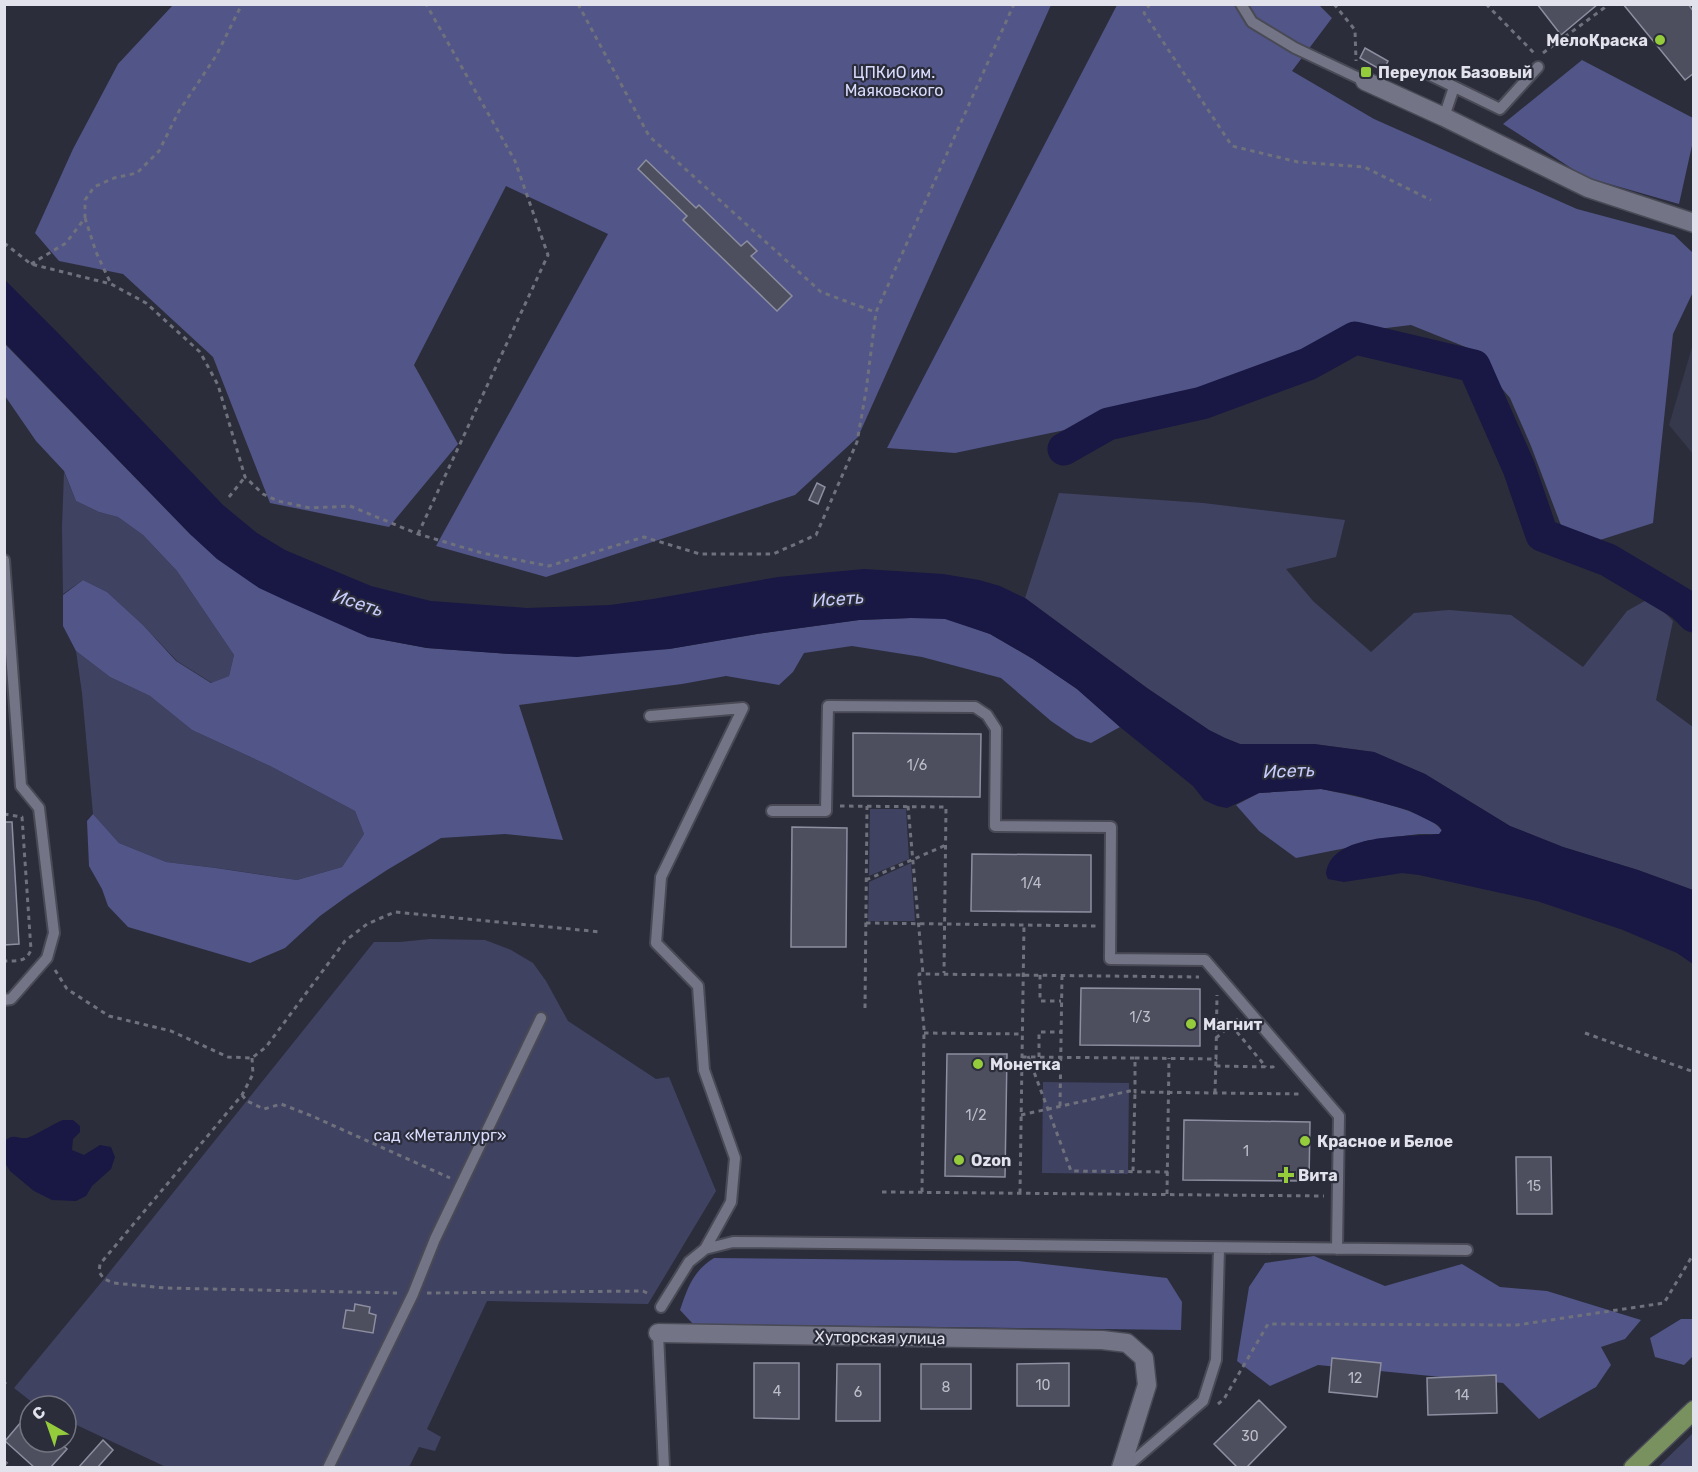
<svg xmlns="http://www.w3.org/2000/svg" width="1698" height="1472" font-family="Rubik,sans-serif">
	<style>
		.built { fill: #36384c }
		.green { fill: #404262 }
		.forest { fill: #525587 }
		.water { fill: #191743 }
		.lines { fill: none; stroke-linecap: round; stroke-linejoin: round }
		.river { stroke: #191743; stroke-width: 33 }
		.building { fill: #4d4f5f; stroke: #8d8fa0; stroke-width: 1.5 }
		.lane-casing { stroke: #494a56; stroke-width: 14 }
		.street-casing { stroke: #494a56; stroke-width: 21 }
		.primary-casing { stroke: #494a56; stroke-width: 21 }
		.path { stroke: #6f717d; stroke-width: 3; stroke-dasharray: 4.5 4.5; stroke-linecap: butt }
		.lane { stroke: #737485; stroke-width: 10 }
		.street { stroke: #737485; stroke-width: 18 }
		.primary { stroke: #78915f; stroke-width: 18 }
		.poi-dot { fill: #94cc3c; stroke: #2b2d3b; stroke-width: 2 }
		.labels { text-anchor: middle; stroke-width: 4.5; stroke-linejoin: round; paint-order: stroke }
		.number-label { font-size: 14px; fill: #bcbdc8 }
		.poi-label { font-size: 16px; font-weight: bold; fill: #e1e2eb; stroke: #2b2d3b; text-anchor: start }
		.park-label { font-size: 16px; fill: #d9dcfd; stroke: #2b2d3b }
		.street-label { font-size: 16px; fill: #e1e2eb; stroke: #2b2d3b }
		.water-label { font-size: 18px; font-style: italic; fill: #c7ccfc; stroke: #2b2d3b }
	</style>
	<rect width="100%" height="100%" fill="#2b2d3b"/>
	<path class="built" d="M1693 344V454L1669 425Z"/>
	<path class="green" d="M64 472 76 501 99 512 118 517 143 535 177 571 234 655 229 676 212 683 177 661 143 625 107 592 83 580 63 594 62 527Z
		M1059 493 1203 503 1345 520 1336 557 1286 569 1313 601 1371 652 1414 613 1449 610 1511 615 1583 667 1627 611 1650 598 1673 621 1656 700 1693 727V890L1638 870 1563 847 1510 826 1425 774 1374 752 1314 744H1240L1225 738 1209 730 1147 688 1025 598Z
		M76 651 110 677 150 696 192 730 272 767 355 811 364 834 342 867 297 880 217 868 166 862 119 843 93 814 82 693Z
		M870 809H906L909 859 869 876Z
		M911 863 915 921H868L869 882Z
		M430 939 485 940 511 950 533 963 546 981 568 1021 656 1079 669 1077 716 1191 648 1304 487 1301 427 1429 441 1437 435 1451 419 1447 409 1467H166L66 1420V1406H37L14 1388 104 1279 374 942H400Z
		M1043 1082 1129 1083 1128 1174 1042 1173Z
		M1693 1433V1467H1658Z"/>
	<path class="forest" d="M173 5H1051L858 437 795 495 546 577 436 546 608 234 506 186 414 365 458 444 389 527 270 503 213 357 123 274 59 261 35 233 73 149 118 64Z
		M1117 5H1319L1332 18 1292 71 1374 119 1577 209 1674 235 1693 253V292L1673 334 1653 523 1600 540 1562 528 1531 446 1510 398 1468 348 1411 325 1329 335 1277 381 1189 398 1136 402 1065 430 955 453 887 448Z
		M1582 60 1693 118V141L1679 204 1585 177 1503 124Z
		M4 343 191 535 368 637 427 648 511 654 669 649 757 634 859 620 911 618H945L990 634 1033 659 1077 689 1120 727 1091 743 1076 738 1051 721 1001 678 922 657 852 646 804 653 793 672 779 685 726 676 682 684 519 705 563 840 505 834 441 838 387 870 349 895 320 916 285 948 250 963 128 927 108 906 102 889 89 866 87 821 93 814 119 843 166 862 216 868 297 880 342 867 364 834 355 811 272 767 192 730 150 696 110 677 76 651 63 626V595L83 580 107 592 143 625 176 661 211 683 229 676 234 655 177 571 143 535 118 517 99 512 76 501 64 471 36 441 5 396Z
		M1321 789C1345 794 1431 810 1442 831L1440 834H1419L1366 841 1346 848 1296 858 1259 831 1236 805 1259 793Z
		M1314 1256 1385 1286 1462 1264 1500 1287 1547 1291 1641 1320 1625 1339 1601 1347 1611 1365 1596 1387 1539 1419 1503 1383 1318 1365 1270 1386 1237 1361 1249 1287 1265 1263Z
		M714 1258 1018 1261 1167 1278 1182 1302 1181 1330 693 1324 680 1310C688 1287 693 1271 714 1258Z
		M1681 1319H1693V1356L1684 1365 1655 1357 1650 1338Z"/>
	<path class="water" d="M5 280 59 334 223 505 257 533 285 550 371 586 431 601 527 608 610 605 653 599 778 577 864 569 943 574 979 580 1000 586 1025 598 1147 688 1209 730 1225 738 1240 744H1314L1374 752 1425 774 1510 826 1563 847 1638 870 1693 890V964L1677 953 1623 930 1537 901 1419 875 1402 873 1344 882 1328 879 1326 874C1330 832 1410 837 1439 834L1442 830 1438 825 1408 810 1354 795 1321 789 1259 793 1227 808 1217 806 1204 800 1193 786 1120 727 1077 689 1033 659 990 634 945 619 911 618 859 620 757 634 669 649 577 657 511 654 427 648 368 637 287 601 259 588 217 559 191 535 5 343Z
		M63 1120H73L80 1126V1132L73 1139 72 1150 84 1155 100 1145 111 1147 115 1157 111 1169 92 1186 86 1196 76 1201 52 1200 34 1191 10 1171 5 1163V1141C13 1133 17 1139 27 1138 32 1137 55 1123 63 1120Z"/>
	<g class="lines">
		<path class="river" d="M1064 449 1108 424 1202 403 1308 364 1355 338 1474 366 1519 468 1542 535 1608 560 1682 604 1694 616"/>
	</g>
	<path class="building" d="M1537 4H1598L1561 35Z
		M1623 4H1688L1694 12V73L1685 80Z
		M1365 48 1388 61 1383 71 1360 58Z
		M646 160 696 208 699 205 741 246 747 241 757 251 751 256 792 296 777 311 683 220 687 216 638 169Z
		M817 483 825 487 818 504 809 500Z
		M853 733 981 734 980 797 853 796Z
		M4 822H12L19 944 4 945Z
		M792 827 847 828 846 947H791Z
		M972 854 1091 855V912L971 911Z
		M1081 988 1200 989V1046L1080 1045Z
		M947 1054H1007L1005 1177 945 1176Z
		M1184 1120 1310 1122 1309 1181 1183 1180Z
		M1516 1157H1551L1552 1214H1517Z
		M355 1304 370 1307 369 1313 376 1315 373 1333 343 1328 346 1310 354 1311Z
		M1332 1358 1381 1363 1377 1397 1329 1392Z
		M754 1363H799V1419L754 1418Z
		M1069 1363V1406H1017V1364Z
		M837 1364H880V1421H836Z
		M921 1364H971V1409H921Z
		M1496 1375 1497 1413 1428 1415 1427 1378Z
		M1259 1400 1286 1427 1246 1468H1238L1214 1444Z
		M27 1415 30 1417V1442H59L67 1449 50 1468H35L5 1441Z
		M103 1440 113 1450 97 1468H78Z"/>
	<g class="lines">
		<g class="lane-casing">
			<path id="lane" d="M1241 4 1252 22 1295 48 1365 81
				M1428 74 1500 109 1538 67
				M1444 117 1454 87
				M4 560 21 786 39 808 54 933 47 958 11 999 4 1000
				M650 716 743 708 661 877 656 943 698 986 704 1070 735 1158 731 1202 705 1249
				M772 811H826L828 706 975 707 987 715 996 729 995 826 1111 827 1110 959 1205 960 1339 1116 1337 1249
				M661 1307 689 1262 705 1249 733 1242 1467 1250
				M658 1333 664 1468
				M328 1468 413 1294 435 1239 541 1018
				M1125 1468 1203 1401 1216 1360 1219 1248"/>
		</g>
		<g class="street-casing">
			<path id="street" d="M1365 81 1444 117 1588 188 1694 223
				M658 1333 1102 1340 1127 1343 1144 1358 1147 1385 1121 1468"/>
		</g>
		<g class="primary-casing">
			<path id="primary" d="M1633 1468 1694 1410"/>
		</g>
		<path class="path" d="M578 4 649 136 821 292 875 312
			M1150 4 1144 13 1232 146 1298 162 1364 167 1431 200
			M1334 4 1355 30 1356 61
			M1486 4 1535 54
			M1543 53 1604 8 1607 4
			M1398 75 1416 74
			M85 218 96 252 111 284
			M4 243 31 264 111 284 146 303 200 352 218 385 245 477 263 494 278 501 310 508 350 506 418 534 482 553 549 566 644 537 700 554H773L816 535 857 442 866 391 876 312 1014 4
			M31 264 66 243 85 218V200L94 187 114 178 137 173 159 151 179 111 216 56 242 4
			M229 497 245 477
			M418 534 548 255 515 161 426 4
			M840 806 946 807 944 973
			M908 806 923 974
			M4 814 22 817 31 950C26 962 17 961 4 961
			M866 880 946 845
			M866 923 1098 926
			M55 970 67 989 109 1016 171 1031 228 1057 252 1058 266 1047 345 941 367 924 395 912 601 932
			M1040 975V1001H1061
			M865 1008 867 806
			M1231 1025 1266 1067
			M924 1033 1022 1034
			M1585 1033 1694 1072
			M1216 1038 1238 1019
			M1028 1056 1071 1171 1168 1172
			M1022 1057 1135 1058V1092L1300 1094
			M1039 1057V1032H1061
			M252 1058 253 1074 242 1095 100 1264 99 1272 104 1279 114 1283 165 1288 397 1293
			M1135 1058 1216 1059 1217 995
			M1216 1066 1273 1067 1276 1064
			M1215 1093 1216 1059
			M242 1095 247 1101 264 1109 281 1104 312 1116 450 1178
			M1060 1106 1062 976
			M1021 1115 1134 1090
			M1133 1171 1135 1092
			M882 1192 1324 1196
			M922 1192 924 1029 919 974 1199 977
			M1020 1193 1024 925
			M1167 1194 1169 1058
			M427 1293 643 1291 651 1295
			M4 1384 6 1382
			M1218 1404 1224 1399 1268 1324 1517 1325 1664 1303 1694 1253
			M4 1461 12 1468"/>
		<use href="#lane" class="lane"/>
		<use href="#street" class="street"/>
		<use href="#primary" class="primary"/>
	</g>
	<g class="poi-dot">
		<circle cx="1660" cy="40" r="6"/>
		<rect x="1360" y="66" width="12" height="12" rx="3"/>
		<circle cx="1191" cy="1024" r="6"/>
		<circle cx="978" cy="1064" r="6"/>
		<circle cx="1305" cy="1141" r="6"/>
		<circle cx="959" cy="1160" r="6"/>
		<path d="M1283 1166h6v6h6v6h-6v6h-6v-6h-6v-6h6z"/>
	</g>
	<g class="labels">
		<g class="number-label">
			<text x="917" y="770">1/6</text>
			<text x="1031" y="888">1/4</text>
			<text x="1140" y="1022">1/3</text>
			<text x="976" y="1120">1/2</text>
			<text x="1246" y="1156">1</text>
			<text x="1534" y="1191">15</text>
			<text x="1355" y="1383">12</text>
			<text x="1043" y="1390">10</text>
			<text x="946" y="1392">8</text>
			<text x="777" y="1396">4</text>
			<text x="858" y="1397">6</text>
			<text x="1462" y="1400">14</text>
			<text x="1250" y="1441">30</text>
		</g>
		<g class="poi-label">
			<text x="1648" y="46" text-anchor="end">МелоКраска</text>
			<text x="1378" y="78">Переулок Базовый</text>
			<text x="1203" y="1030">Магнит</text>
			<text x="990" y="1070">Монетка</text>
			<text x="1317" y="1147">Красное и Белое</text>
			<text x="971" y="1166">Ozon</text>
			<text x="1298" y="1181">Вита</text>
		</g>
		<g class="park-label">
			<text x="894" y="78">ЦПКиО им.<tspan x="894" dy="18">Маяковского</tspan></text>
			<text x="440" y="1141">сад «Металлург»</text>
		</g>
		<g class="street-label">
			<text transform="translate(880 1337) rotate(1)" y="6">Хуторская улица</text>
		</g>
		<g class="water-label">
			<text transform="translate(838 599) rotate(-4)" y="6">Исеть</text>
			<text transform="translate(358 603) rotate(18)" y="6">Исеть</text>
			<text transform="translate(1289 771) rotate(-2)" y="6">Исеть</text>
		</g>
	</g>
	<rect width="1698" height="1472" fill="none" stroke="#e1e2eb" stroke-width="12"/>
	<g transform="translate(48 1424) rotate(320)"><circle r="28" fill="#2b2d3b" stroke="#747581" stroke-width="1.5"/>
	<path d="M0-4.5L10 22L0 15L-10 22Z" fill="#94cc3c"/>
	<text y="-9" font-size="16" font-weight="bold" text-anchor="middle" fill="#e1e2eb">С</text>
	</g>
</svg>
